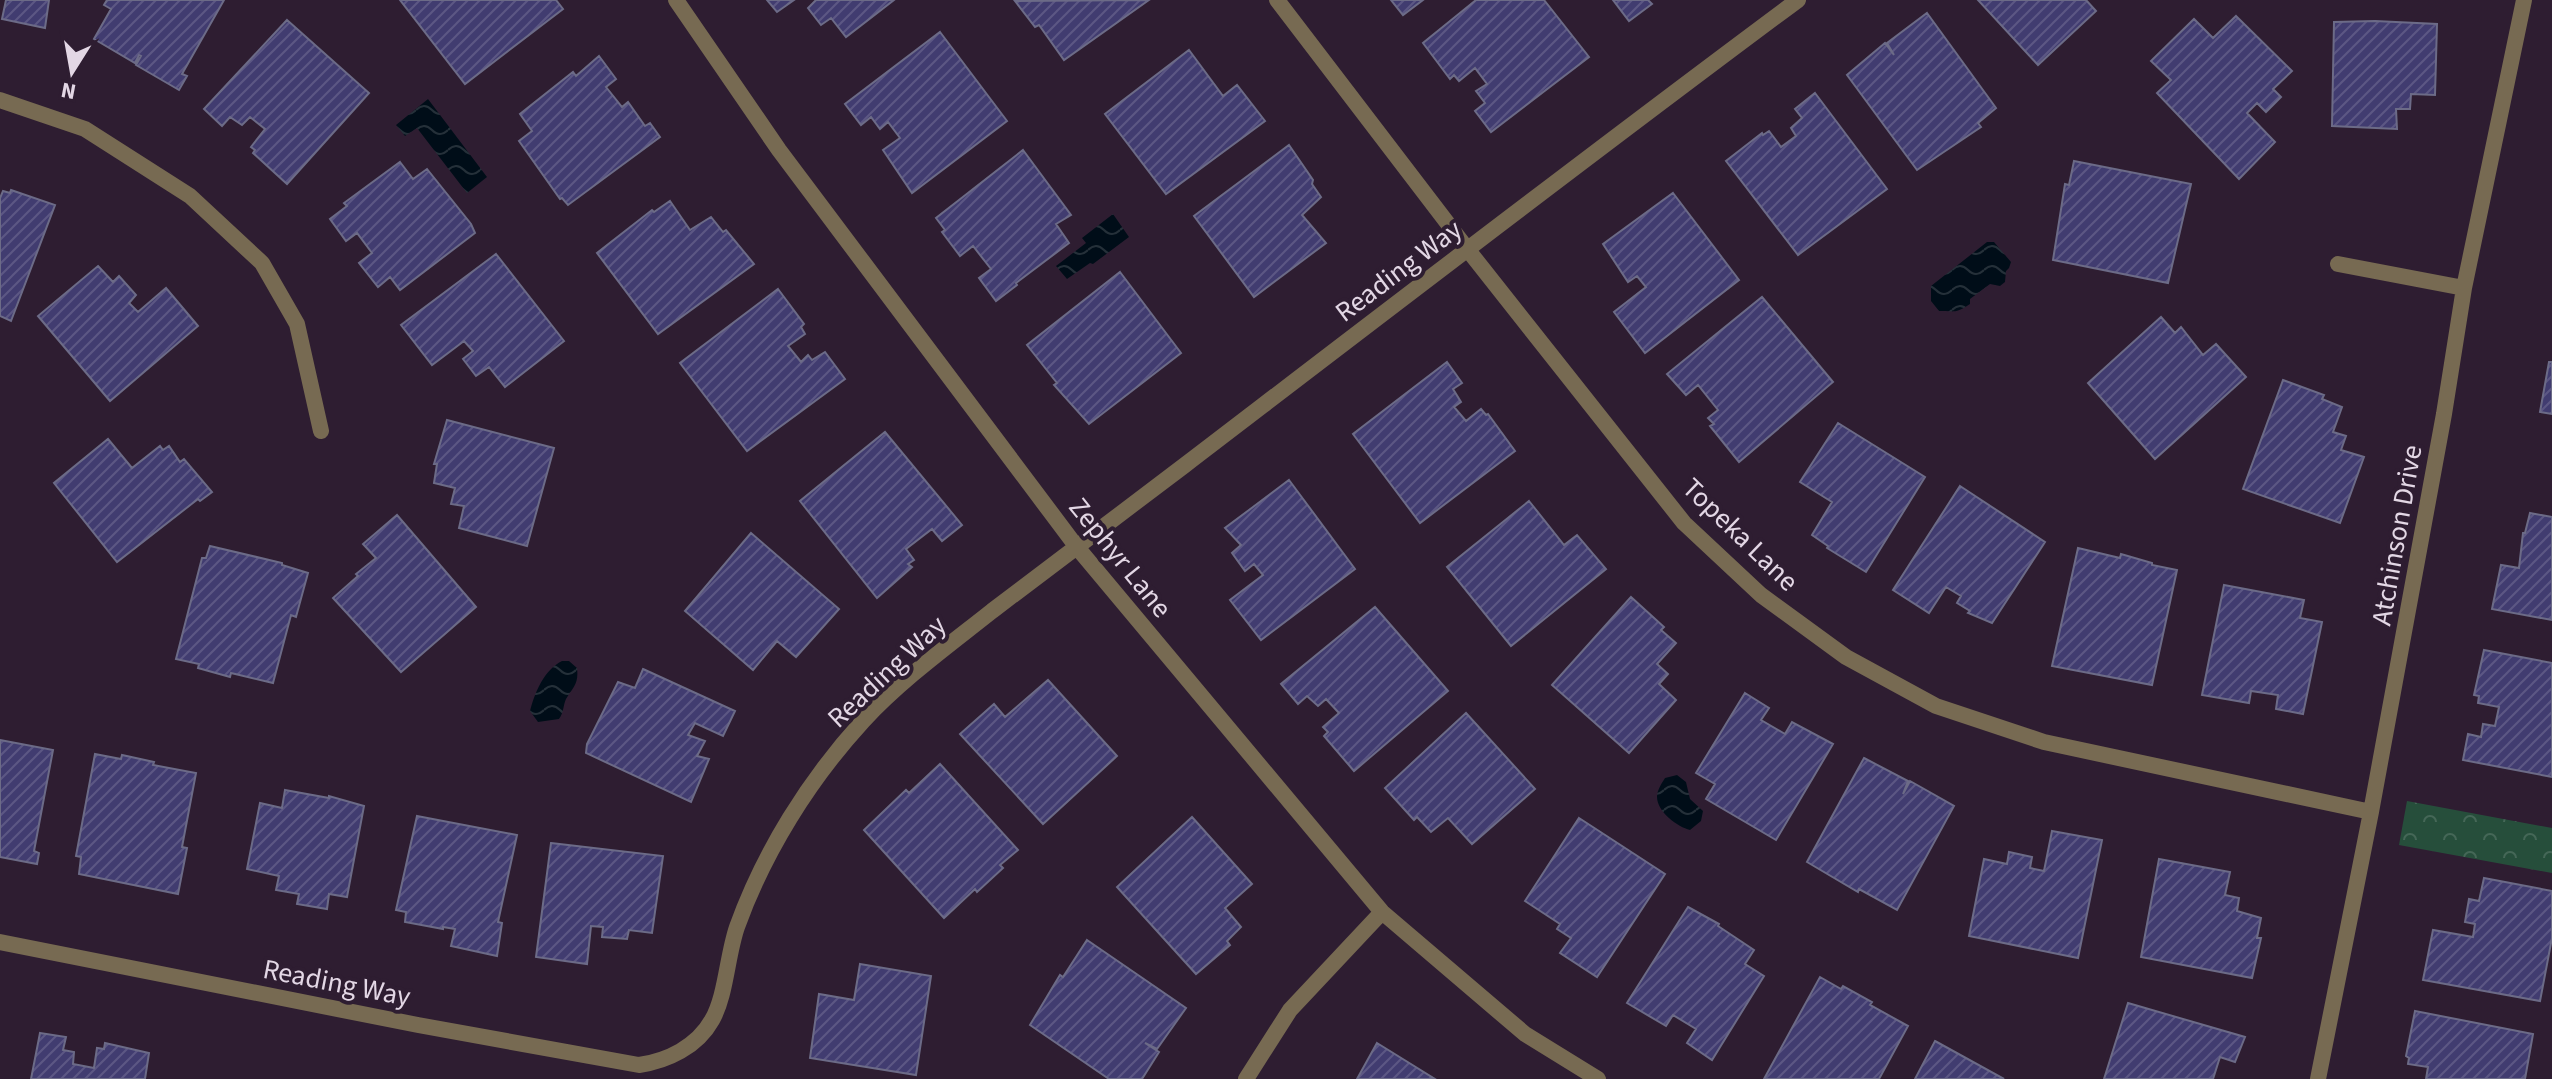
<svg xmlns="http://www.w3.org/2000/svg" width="2552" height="1079" font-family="'Source Sans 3',sans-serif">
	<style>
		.forest { fill: url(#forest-crowns) }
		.water { fill: url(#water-waves) }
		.building { fill: url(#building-hatch); stroke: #6c6b87; stroke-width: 2 }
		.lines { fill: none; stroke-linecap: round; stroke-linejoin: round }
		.minor { stroke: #776a52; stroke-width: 16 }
		.labels { text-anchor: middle; stroke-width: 8; stroke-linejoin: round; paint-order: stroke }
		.street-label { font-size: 28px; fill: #e3d7e5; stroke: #2e1d31 }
	</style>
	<defs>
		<pattern id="forest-crowns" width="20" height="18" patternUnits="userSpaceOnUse" patternTransform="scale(2)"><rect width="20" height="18" fill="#264e3b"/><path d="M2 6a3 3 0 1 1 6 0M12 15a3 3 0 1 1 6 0" fill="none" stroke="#456757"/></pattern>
		<pattern id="water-waves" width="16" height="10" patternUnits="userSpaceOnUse" patternTransform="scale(2)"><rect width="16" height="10" fill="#000d18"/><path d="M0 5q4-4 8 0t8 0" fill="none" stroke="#253039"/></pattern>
		<pattern id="building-hatch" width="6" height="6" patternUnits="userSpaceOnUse" patternTransform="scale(2)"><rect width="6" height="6" fill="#413c70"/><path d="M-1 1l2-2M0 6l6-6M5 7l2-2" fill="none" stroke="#5c5784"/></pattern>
	</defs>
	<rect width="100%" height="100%" fill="#2e1d31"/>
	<path class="forest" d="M2407 801 2552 828V873L2399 845Z"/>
	<path class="water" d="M428 99 487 177 467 193 417 128 405 136 396 125Z
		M1113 214 1129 237 1093 264 1090 263 1067 279 1056 266 1086 243 1082 238Z
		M1987 242H1994L2011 262 2009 268 2006 271 2005 282 2000 286 1990 284 1970 299V304C1956 314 1953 311 1939 311L1931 301V286Z
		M562 661H569L577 668C579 684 573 687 566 699 563 706 564 712 559 719L538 722 530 711C535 692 544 670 562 661Z
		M1677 775 1686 782 1690 799 1703 811 1701 821 1690 830C1678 827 1657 812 1657 797 1657 790 1662 783 1665 778Z"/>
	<path class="building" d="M6 0H49L45 28 2 19Z
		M107 0H224L182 74 187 76 179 90 136 65 141 56 139 55 135 63 94 39 111 9 104 5Z
		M400 0H556L563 9 465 84Z
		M767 0H794L777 12Z
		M816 0H894L846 37 831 18 821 25 808 8Z
		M1149 0 1064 60 1039 25 1035 27 1015 1Z
		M1391 0H1423L1403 15Z
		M1476 0H1544L1589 57 1491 132 1475 111 1485 103 1476 91 1487 84 1475 68 1459 81 1454 75 1450 79 1423 43Z
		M1613 0H1648L1652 4 1629 21Z
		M1978 0H2086L2096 11 2038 65Z
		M1927 13 1996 108 1978 123 1981 127 1917 170 1847 75 1885 43 1894 55 1887 43Z
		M2236 16 2292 71 2273 89 2281 97 2266 112 2257 103 2247 113 2275 142 2239 179 2157 93 2171 80 2151 61 2194 19 2213 38Z
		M287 20 369 93 287 184 253 153 255 150 251 147 265 129 250 117 242 125 230 117 222 126 204 109Z
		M2375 21 2437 24 2435 95 2411 94 2410 109H2396L2397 129 2332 126 2334 22Z
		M940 32 1007 121 912 193 883 150 900 138 888 122 880 129 871 117 861 125 845 104Z
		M1189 50 1223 96 1237 85 1265 121 1166 194 1105 114Z
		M599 56 616 79 606 87 622 107 628 102 645 126 650 123 660 137 568 205 562 198 560 199 519 141 532 131 520 114 573 72 576 76Z
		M1815 93 1887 189 1798 255 1726 161 1762 133 1763 135 1769 131 1781 147 1796 136 1791 128 1802 118 1795 109Z
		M1289 145 1313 180 1312 184 1321 197 1302 215 1326 243 1254 297 1194 216Z
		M1023 150 1071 215 1056 224 1069 243 1016 283 1017 285 996 301 979 278 991 269 973 246 960 256 942 232 945 230 936 218Z
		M2074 161 2191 184 2168 283 2053 260 2065 184 2069 185Z
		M400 162 413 179 427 169 471 224 475 233 400 290 390 277 378 287 359 263 372 253 357 233 346 241 330 219 347 206 344 203Z
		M11 190 55 205 11 321 0 316V198L3 191 10 193Z
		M1673 193 1739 280 1645 353 1614 312 1646 287 1637 276 1628 282 1603 244Z
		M670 201 690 230 711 217 723 232 726 230 754 264 658 334 597 253 652 210 654 212Z
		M496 254 564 341 505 387 489 367 476 376 463 359 473 351 464 341 432 365 401 325Z
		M98 266 113 282 119 276 136 295 129 303 138 312 166 288 198 326 110 401 38 316Z
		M1120 272 1181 353 1089 424 1054 385 1057 383 1027 345Z
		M778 289 804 324 801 327 805 334 788 346 801 362 808 355 812 360 825 352 845 379 747 451 680 363Z
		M1762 297 1833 382 1739 462 1710 426 1714 424 1708 418 1718 410 1698 385 1686 395 1667 374Z
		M2161 317 2175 333 2181 327 2203 355 2216 344 2246 377 2155 459 2088 383Z
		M1447 362 1462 383 1453 389 1461 402 1454 407 1466 421 1481 409 1486 415 1488 414 1515 451 1420 523 1353 434Z
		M2549 362H2552V414L2540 412Z
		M2283 380 2324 395 2322 399 2342 407 2333 432 2346 436 2341 450 2364 457 2340 523 2243 489Z
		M447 420 554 448 527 546 459 528 464 506 451 504 455 488 434 483 437 464H434Z
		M1838 423 1925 477 1866 572 1827 548 1828 546 1812 535 1832 502 1800 482Z
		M885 432 962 525 942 541 932 529 906 549 914 560 908 564 912 567 877 598 800 501Z
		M108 439 132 468 160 446 163 450 169 446 180 462 184 459 212 492 200 501 198 499 117 562 54 483Z
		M1289 480 1355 569 1261 640 1230 600 1263 575 1254 564 1245 571 1232 553 1241 545 1225 528Z
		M1960 486 2045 542 1992 623 1968 613 1970 611 1957 603 1961 596 1946 587 1929 613 1893 590Z
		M1529 501 1564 545 1577 535 1606 569 1511 646 1447 567Z
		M2530 513 2552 517V620L2492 609 2501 565 2519 568 2523 533H2525Z
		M397 515 476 607 401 672 333 598 358 576 356 574 376 558 363 544Z
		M751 533 839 609 796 657 777 641 753 670 685 611Z
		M210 546 282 563V565L308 573 296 617 291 615 273 683 231 673 230 677 198 668 199 664 176 659 202 558H206Z
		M2078 548 2120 558 2121 554 2152 563V565L2177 570 2152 685 2052 666Z
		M2224 585 2304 600 2300 618 2322 622 2303 714 2276 709 2278 695 2251 691 2249 703 2202 695Z
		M1631 597 1664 627 1661 630 1676 643 1657 664 1668 674 1659 684 1676 700 1629 753 1552 685Z
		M1375 607 1448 691 1354 771 1324 736 1328 732 1323 727 1339 713 1326 699 1318 706 1307 696 1298 704 1281 684Z
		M2484 650 2552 663V777L2463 760 2468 734 2481 737 2483 724 2495 726 2499 707 2478 703 2479 696 2474 695Z
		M643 669 735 711 723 736 695 723 688 735 705 741 697 756 709 759 691 802 586 753 587 744 618 682 635 688Z
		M1048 680 1117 756 1043 824 960 734 994 704 1005 717Z
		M1745 693 1769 708 1761 720 1785 734 1792 722 1833 744 1776 840 1706 799 1715 784 1696 773Z
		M1466 713 1535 789 1472 844 1448 818 1431 832 1417 817 1414 820 1385 788Z
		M0 740 53 750 34 851 39 853 37 864 0 857Z
		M95 754 121 759 122 755 154 762 153 765 196 773 182 847 187 848 178 894 79 874 81 857 76 856Z
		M1864 758 1908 781 1903 794 1910 781 1954 806 1897 910 1859 889 1858 892 1807 862Z
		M940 764 1018 850 1000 865 1003 868 977 892 975 889 944 918 864 830 906 790 909 793Z
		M285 790 329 798V796L364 806 347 897 329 894 327 909 297 904 299 894 276 890 279 876 247 869 260 803 282 808Z
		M417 816 517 835 498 922 502 923 497 956 451 946 455 929 443 927V929L405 922 406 912 396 910Z
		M1192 817 1252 884 1225 908 1241 927 1227 941 1230 945 1196 974 1117 887Z
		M1579 818 1665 874 1597 977 1560 953 1571 938 1557 929 1560 924 1525 901Z
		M2052 831 2102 840 2078 958 1969 936 1984 859 2007 864 2009 852 2032 857 2030 868 2044 871Z
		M551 843 663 856 652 933 629 930 627 939 602 937 603 927 591 926 587 964 536 957Z
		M2159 859 2230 872 2225 895 2239 898 2237 911 2261 918 2257 938H2261L2252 978 2141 957Z
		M2484 878 2552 891V938L2540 1001 2423 980 2433 930 2473 937 2475 924 2465 922 2469 899 2479 901Z
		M1688 907 1719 924 1718 926 1754 950 1745 964 1764 976 1712 1060 1687 1043 1696 1029 1673 1015 1666 1026 1627 1003Z
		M1087 940 1186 1008 1157 1049 1145 1043 1159 1052 1142 1079H1109L1030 1025 1060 975 1063 977Z
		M860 964 931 976 916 1075 810 1058 819 994 854 1000Z
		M1820 977 1841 989 1843 986 1872 1002 1870 1005 1908 1026 1879 1079H1764Z
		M2128 1003 2245 1037 2235 1062 2220 1057 2213 1079H2104Z
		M2415 1011 2533 1034 2525 1079H2426L2428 1067 2408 1064 2409 1058 2406 1056Z
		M40 1033 66 1037 63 1050 74 1052 73 1064 94 1068 97 1048 104 1049 105 1043 149 1053 145 1079H31Z
		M1935 1041 2004 1079H1915Z
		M1377 1043 1435 1079H1357Z"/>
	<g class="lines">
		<path class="minor" d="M676 0 779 150 1076 546 1382 912 1525 1034 1598 1079
			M1277 0 1468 250 1684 523 1761 595 1846 657 1936 706 2044 742 2371 812
			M0 100 85 129 190 196 262 263 297 324 321 431
			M2338 264 2464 288
			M0 942 418 1025 639 1065C667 1061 697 1047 712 1020 726 996 727 956 737 927 764 852 809 780 863 721 901 680 948 646 992 611 1056 562 1121 514 1185 465 1389 309 1592 153 1798 0
			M1246 1079 1290 1010 1382 912
			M2318 1079 2371 812 2444 414 2464 288 2524 0"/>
	</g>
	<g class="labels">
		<g class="street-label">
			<text transform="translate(1398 270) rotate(-37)" y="10">Reading Way</text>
			<text transform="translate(1741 534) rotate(44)" y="10">Topeka Lane</text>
			<text transform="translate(2396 535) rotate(-80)" y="10">Atchinson Drive</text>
			<text transform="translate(1121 557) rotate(51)" y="10">Zephyr Lane</text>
			<text transform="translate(886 671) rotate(-43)" y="10">Reading Way</text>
			<text transform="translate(337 982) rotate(11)" y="10">Reading Way</text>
		</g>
	</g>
	<g transform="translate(72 72) rotate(191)" stroke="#2e1d31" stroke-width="6" paint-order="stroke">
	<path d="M0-6L14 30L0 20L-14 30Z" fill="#e3d7e5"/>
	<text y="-12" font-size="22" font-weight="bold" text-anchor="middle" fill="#e3d7e5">N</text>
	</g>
</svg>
